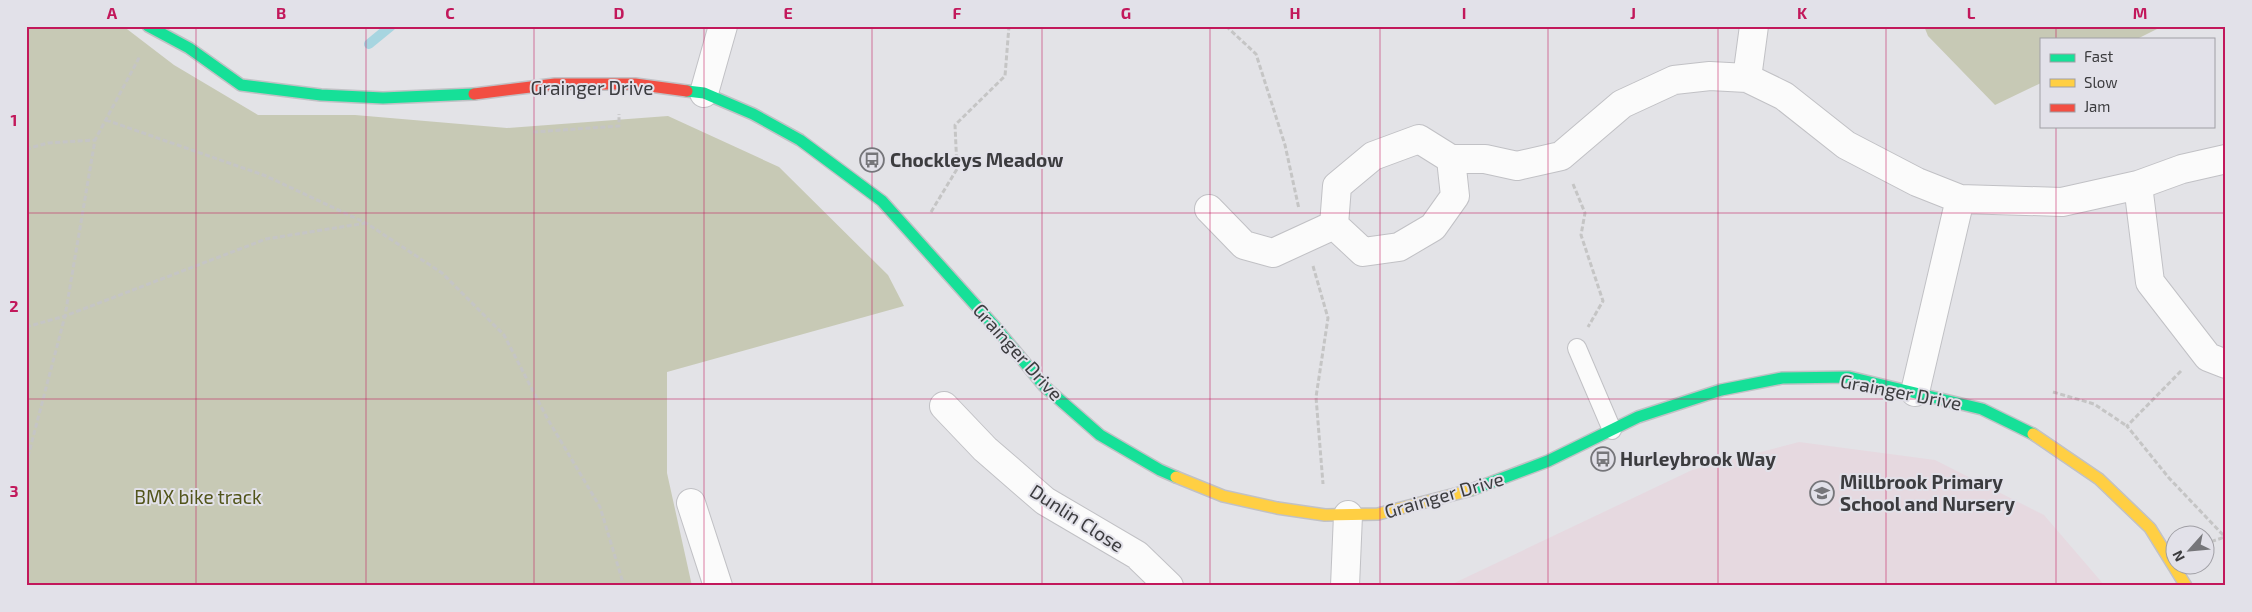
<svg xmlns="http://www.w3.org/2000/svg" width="2252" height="612" font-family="'Exo 2',sans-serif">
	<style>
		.education { fill: #e6d9e0 }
		.green { fill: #c7c9b5 }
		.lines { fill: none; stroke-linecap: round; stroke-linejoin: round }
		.stream { stroke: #a7d5e0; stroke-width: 10 }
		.lane-casing { stroke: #c1c1c5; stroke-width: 20 }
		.street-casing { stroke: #c1c1c5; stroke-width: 30 }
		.fast-casing { stroke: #c1c1c5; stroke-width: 14 }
		.slow-casing { stroke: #c1c1c5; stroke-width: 14 }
		.jam-casing { stroke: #c1c1c5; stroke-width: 14 }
		.path { stroke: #c5c5c5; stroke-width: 3; stroke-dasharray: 5 2.5; stroke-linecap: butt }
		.lane { stroke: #fbfbfb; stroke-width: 18 }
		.street { stroke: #fbfbfb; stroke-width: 28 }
		.fast { stroke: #16e098; stroke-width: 11 }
		.slow { stroke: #ffcf43; stroke-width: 11 }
		.jam { stroke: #f24e42; stroke-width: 11 }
		.grid { fill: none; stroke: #c2185b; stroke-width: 1; stroke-opacity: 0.55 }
		.labels { text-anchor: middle; stroke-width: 4; stroke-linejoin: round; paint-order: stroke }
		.street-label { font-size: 19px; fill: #3c3c3f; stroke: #e2e1e9 }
		.poi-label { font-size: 19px; font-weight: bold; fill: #3c3c3f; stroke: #e2e1e9; text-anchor: start }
		.park-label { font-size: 19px; fill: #52551b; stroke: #e2e1e9 }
		.neatline { fill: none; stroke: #c2185b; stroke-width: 2 }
		.grid-label { font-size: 16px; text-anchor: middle; font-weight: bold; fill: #c2185b }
	</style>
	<rect width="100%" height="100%" fill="#e3e3e7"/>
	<path class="education" d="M1799 442 1935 460 2044 515 2105 586H1448L1692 470Z"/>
	<path class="green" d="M26 26H123L174 65 258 115H355L507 128 668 116 779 167 888 275 904 306 667 372V473L692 586H26Z
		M1924 26H2163L2137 39H2041V83L1995 105 1928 36Z"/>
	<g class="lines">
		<path class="stream" d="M369 44 391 26"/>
		<g class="lane-casing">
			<path id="lane" d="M1577 348 1612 430"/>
		</g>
		<g class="street-casing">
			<path id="street" d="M1747 78 1754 26
				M704 93 723 26
				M1451 159 1455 196 1433 227 1399 247 1363 252 1334 225 1337 186 1373 156 1419 139 1451 159H1485L1517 166 1561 156 1622 104 1674 80 1710 76 1747 78 1784 96 1846 145 1917 182 1960 199 2062 202 2138 185 2182 169 2226 159
				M2138 185 2150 282 2208 357 2226 364
				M1209 209 1244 245 1273 253 1334 225
				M1915 392 1960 199
				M944 406 985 449 1045 501 1137 555 1169 586
				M691 503 718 586
				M1345 586 1348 515"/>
		</g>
		<g class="fast-casing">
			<path id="fast" d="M148 26 189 48 241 85 321 95 383 98 474 94
				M687 91 704 93 753 114 800 140 882 201 997 329 1044 386 1100 435 1160 470 1176 477
				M1471 490 1548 461 1638 417 1721 390 1782 378 1849 377 1982 409 2033 434"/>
		</g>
		<g class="slow-casing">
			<path id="slow" d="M2033 434 2099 479 2150 528 2186 586
				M1176 477 1223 496 1277 508 1325 515 1378 514 1471 490"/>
		</g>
		<g class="jam-casing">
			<path id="jam" d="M474 94 555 84H635L687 91"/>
		</g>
		<path class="path" d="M1226 26 1256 54 1285 145 1299 209
			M106 120 266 176 366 223 442 273 504 335 547 418 600 507 624 586
			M533 132 619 126V114
			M26 149 48 143 95 140
			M1573 184 1585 213 1581 235 1603 301 1588 327
			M931 212 957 169 955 125 1005 76 1009 26
			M1313 266 1328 318 1316 397 1323 484
			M26 327 65 316 266 239 366 223
			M2181 371 2127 426 2169 478 2225 537
			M2053 392 2094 404 2127 426
			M26 464 65 316 95 140 140 56
			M2204 544 2225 537"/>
		<use href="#lane" class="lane"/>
		<use href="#street" class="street"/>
		<use href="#fast" class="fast"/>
		<use href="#slow" class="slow"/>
		<use href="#jam" class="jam"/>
	</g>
	<path class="grid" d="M196 26V586M366 26V586M534 26V586M704 26V586M872 26V586M1042 26V586M1210 26V586M1380 26V586M1548 26V586M1718 26V586M1886 26V586M2056 26V39M2056 126V586M26 213H2226M26 399H2226"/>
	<defs>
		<g id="bus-ring" transform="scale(1.25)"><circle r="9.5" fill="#e2e1e9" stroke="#76767a" stroke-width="1.5"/><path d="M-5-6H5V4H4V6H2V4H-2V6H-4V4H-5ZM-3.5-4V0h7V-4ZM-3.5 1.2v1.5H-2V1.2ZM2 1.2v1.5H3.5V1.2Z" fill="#76767a"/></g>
		<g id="school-ring" transform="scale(1.25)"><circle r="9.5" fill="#e2e1e9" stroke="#76767a" stroke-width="1.5"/><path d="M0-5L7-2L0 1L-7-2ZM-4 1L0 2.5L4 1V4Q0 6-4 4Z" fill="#76767a"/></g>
	</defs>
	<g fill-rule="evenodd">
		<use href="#bus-ring" x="872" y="160"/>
		<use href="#bus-ring" x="1603" y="459"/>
		<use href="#school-ring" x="1822" y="493"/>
	</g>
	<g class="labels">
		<g class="street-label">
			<text x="592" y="95">Grainger Drive</text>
			<text transform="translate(1018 352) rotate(48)" y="7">Grainger Drive</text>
			<text transform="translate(1901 392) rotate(11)" y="7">Grainger Drive</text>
			<text transform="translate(1444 495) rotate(-16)" y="7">Grainger Drive</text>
			<text transform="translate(1077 518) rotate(33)" y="7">Dunlin Close</text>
		</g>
		<g class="poi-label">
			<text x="890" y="167">Chockleys Meadow</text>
			<text x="1620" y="466">Hurleybrook Way</text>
			<text x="1840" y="489">Millbrook Primary<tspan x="1840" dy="22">School and Nursery</tspan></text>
		</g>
		<g class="park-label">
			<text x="198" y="504">BMX bike track</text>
		</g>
	</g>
	<rect width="2252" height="612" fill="none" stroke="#e2e1e9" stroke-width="55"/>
	<rect x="2040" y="38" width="175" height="90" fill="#e2e1e9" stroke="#a09fa5"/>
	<rect x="2050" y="54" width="25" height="8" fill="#16e098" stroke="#a09fa5"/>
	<text x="2084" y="62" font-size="15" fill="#3c3c3f">Fast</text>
	<rect x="2050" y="79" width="25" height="8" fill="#ffcf43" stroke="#a09fa5"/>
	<text x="2084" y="88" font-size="15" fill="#3c3c3f">Slow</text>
	<rect x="2050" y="104" width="25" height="8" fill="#f24e42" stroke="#a09fa5"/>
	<text x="2084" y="112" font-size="15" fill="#3c3c3f">Jam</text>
	<g transform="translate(2190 550) rotate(243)"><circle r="24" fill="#e2e1e9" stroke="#a09fa5"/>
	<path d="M0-4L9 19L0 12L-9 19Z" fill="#76767a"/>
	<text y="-8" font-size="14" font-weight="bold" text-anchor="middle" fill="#3c3c3f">N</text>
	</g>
	<rect x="28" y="28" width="2196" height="556" class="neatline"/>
	<g class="grid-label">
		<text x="112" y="19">A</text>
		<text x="281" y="19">B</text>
		<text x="450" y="19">C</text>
		<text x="619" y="19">D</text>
		<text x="788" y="19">E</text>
		<text x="957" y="19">F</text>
		<text x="1126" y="19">G</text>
		<text x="1295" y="19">H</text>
		<text x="1464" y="19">I</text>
		<text x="1633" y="19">J</text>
		<text x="1802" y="19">K</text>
		<text x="1971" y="19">L</text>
		<text x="2140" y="19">M</text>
		<text x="14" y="126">1</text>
		<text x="14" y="312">2</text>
		<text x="14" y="497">3</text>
	</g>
</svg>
